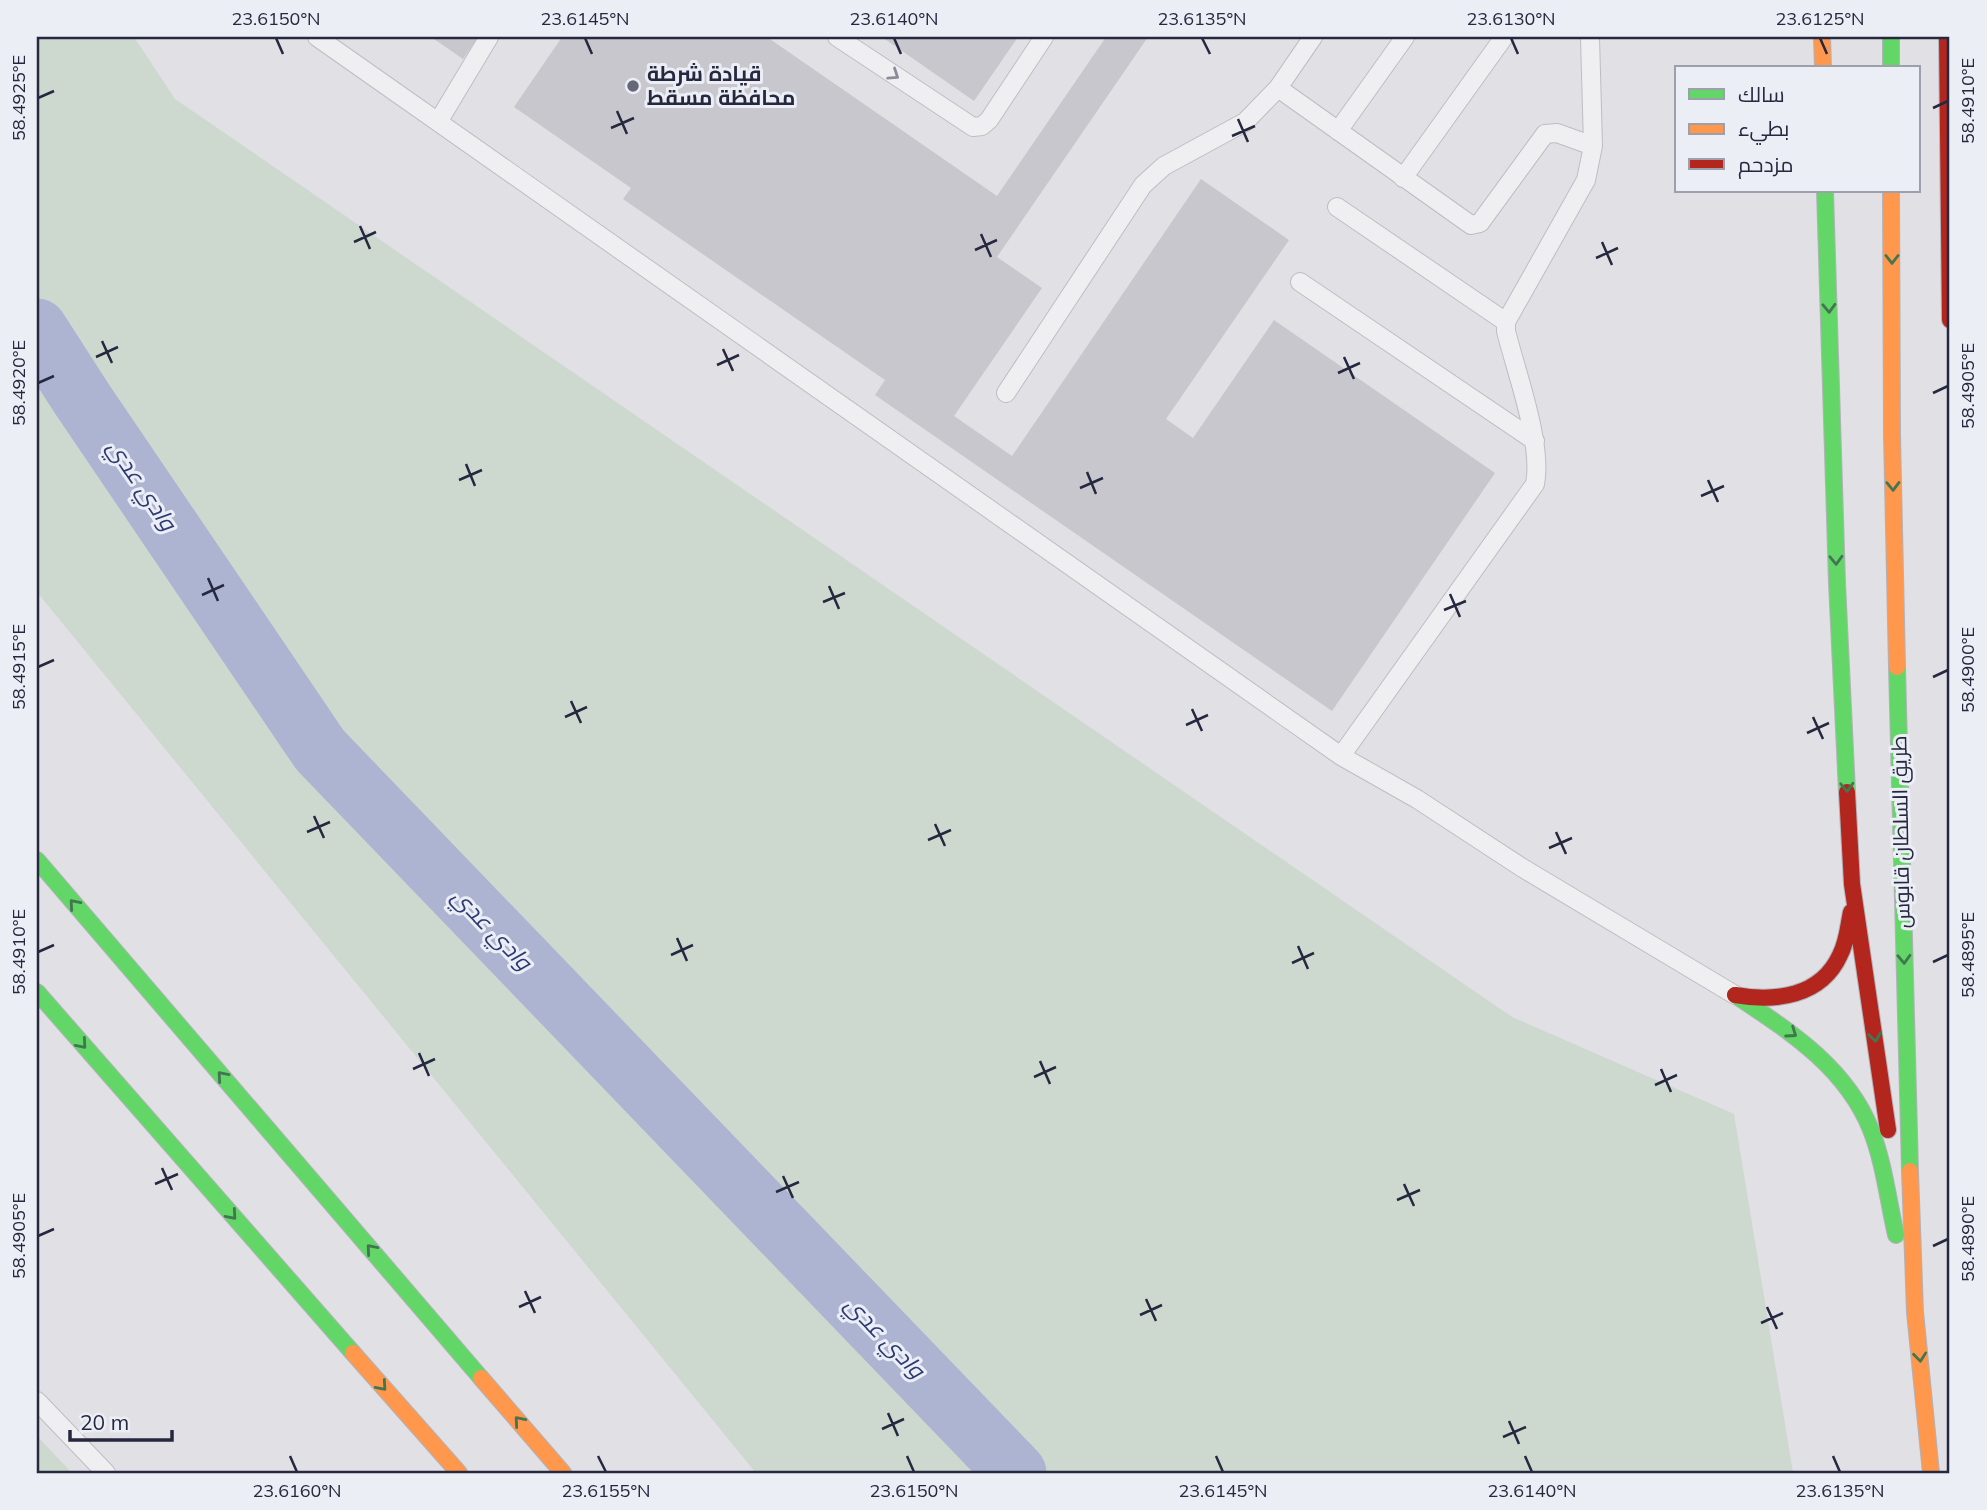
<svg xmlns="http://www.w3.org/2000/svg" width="1987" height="1510" font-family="Mulish,Cairo,sans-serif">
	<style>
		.green { fill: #cdd8cf }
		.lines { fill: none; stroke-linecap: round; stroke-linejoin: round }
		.river { stroke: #acb4d2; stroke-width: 61 }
		.building { fill: #c7c7cd }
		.lane-casing { stroke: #bdbdc3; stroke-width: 20 }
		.fast-casing { stroke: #b2b3ba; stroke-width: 18 }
		.slow-casing { stroke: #b2b3ba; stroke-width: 18 }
		.jam-casing { stroke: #b2b3ba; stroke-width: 18 }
		.lane { stroke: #efeff2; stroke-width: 18 }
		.fast { stroke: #63d668; stroke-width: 16 }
		.slow { stroke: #ff974d; stroke-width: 16 }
		.jam { stroke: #b3261e; stroke-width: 16 }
		.oneway { stroke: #8a8c98 }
		.oneway2 { stroke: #417651 }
		.ticks { fill: none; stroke: #25283f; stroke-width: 2.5 }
		.poi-dot { fill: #666879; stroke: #eceef5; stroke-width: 2.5 }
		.labels { text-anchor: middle; stroke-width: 6; stroke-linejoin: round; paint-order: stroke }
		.poi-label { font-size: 21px; font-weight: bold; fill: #25283f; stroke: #eceef5; text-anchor: start }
		.street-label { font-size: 21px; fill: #25283f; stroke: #eceef5 }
		.water-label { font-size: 23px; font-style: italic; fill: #2d3b75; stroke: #eceef5 }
		.neatline { fill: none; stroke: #25283f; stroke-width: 2.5 }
		.ticks-label { font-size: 18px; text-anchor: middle; fill: #25283f }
	</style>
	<rect width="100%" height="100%" fill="#e0e0e5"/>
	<path class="green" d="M37 37H134L175 99 1512 1017 1734 1114 1793 1473H756L37 592Z
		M37 1436 72 1473H37Z"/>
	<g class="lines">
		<path class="river" d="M37 329 82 399 320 750 1016 1473"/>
	</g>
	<path class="building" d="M431 37H478L463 59Z
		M562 37H767L997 196 1106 37H1148L997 257 1042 288 954 416 1012 456 1201 179 1289 240 1166 419 1193 438 1274 320 1495 473 1332 711 875 395 885 380 623 199 631 188 514 107Z
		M882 37H1018L974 101Z"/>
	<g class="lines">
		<g class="lane-casing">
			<path id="lane" d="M317 37 1341 756 1417 799 1521 867 1735 995
				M837 37 973 127 982 126 989 120 1044 37
				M1313 37 1278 88 1471 225 1480 223 1545 134 1557 133 1593 146
				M438 122 489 37
				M1338 131 1405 37
				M1403 178 1504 37
				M1337 207 1506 322
				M1300 282 1535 441
				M1006 393 1143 185 1164 166 1245 122 1278 88
				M1341 756 1535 484C1543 444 1516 372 1506 331V322L1586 180 1593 146 1590 37
				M37 1401 106 1473"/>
		</g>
		<g class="fast-casing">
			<path id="fast" d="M1891 37V68
				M1825 191 1837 583 1847 792
				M1897 667 1910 1171
				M37 860 481 1378
				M37 992 353 1353
				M1735 995C1789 1031 1846 1067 1871 1130 1884 1163 1888 1200 1896 1235"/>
		</g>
		<g class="slow-casing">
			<path id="slow" d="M1822 37 1823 68
				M1891 191 1892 435 1897 667
				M1910 1171 1915 1312 1931 1473
				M353 1353 459 1473
				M481 1378 563 1473"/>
		</g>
		<g class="jam-casing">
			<path id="jam" d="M1947 37 1950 320
				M1847 792 1852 884 1888 1130
				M1735 995C1775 1002 1821 997 1840 955 1847 942 1848 926 1851 912"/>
		</g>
		<use href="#lane" class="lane"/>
		<use href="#fast" class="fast"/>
		<use href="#slow" class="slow"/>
		<use href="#jam" class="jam"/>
	</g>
	<defs><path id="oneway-chevron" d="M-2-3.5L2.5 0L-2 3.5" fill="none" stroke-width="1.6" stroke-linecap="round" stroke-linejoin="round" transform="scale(1.75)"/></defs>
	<use class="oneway" href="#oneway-chevron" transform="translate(894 75) rotate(34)"/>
	<g class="oneway2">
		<use href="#oneway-chevron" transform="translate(1892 259) rotate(90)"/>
		<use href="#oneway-chevron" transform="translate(1829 308) rotate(88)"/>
		<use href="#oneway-chevron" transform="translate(1893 486) rotate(89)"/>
		<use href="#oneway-chevron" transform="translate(1836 560) rotate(88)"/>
		<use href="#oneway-chevron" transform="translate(1847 787) rotate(87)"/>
		<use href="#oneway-chevron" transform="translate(74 904) rotate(-131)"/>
		<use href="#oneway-chevron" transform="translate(1904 959) rotate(88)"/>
		<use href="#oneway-chevron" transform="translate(1792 1033) rotate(35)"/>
		<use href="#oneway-chevron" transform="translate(1875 1037) rotate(82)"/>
		<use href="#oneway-chevron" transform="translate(82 1044) rotate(49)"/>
		<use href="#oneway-chevron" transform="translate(222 1076) rotate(-131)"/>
		<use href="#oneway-chevron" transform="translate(232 1215) rotate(49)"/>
		<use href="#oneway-chevron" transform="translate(371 1249) rotate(-131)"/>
		<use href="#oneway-chevron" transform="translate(1920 1357) rotate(84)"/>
		<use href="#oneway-chevron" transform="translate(382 1386) rotate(49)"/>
		<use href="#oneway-chevron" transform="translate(519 1421) rotate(-131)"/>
	</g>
	<path class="ticks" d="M276 38 283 54M585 38 592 54M894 38 901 54M1202 38 1210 54M1511 38 1518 54M1820 38 1827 54M38 98 54 91M1933 108 1948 101M617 111 627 134M1238 119 1248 142M611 128 634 118M1232 136 1255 126M360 226 370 249M981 234 991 257M354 242 376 232M1602 242 1612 265M975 250 997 240M1596 258 1618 248M102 341 112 363M723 349 733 371M96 357 118 347M1344 357 1354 379M717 365 739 355M1338 373 1360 363M38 383 54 376M1933 393 1948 386M466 464 475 486M1087 472 1096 494M459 480 482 470M1708 480 1718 502M1080 488 1103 478M1701 496 1724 486M208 578 218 601M829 586 839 609M1450 594 1460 617M202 595 224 585M823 602 845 593M1444 610 1466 601M38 667 54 660M1933 677 1948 670M571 701 581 723M1192 709 1202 731M565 717 587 707M1813 717 1823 739M1186 725 1208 715M1807 733 1829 723M314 816 324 838M935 824 945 846M307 832 330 822M1556 832 1566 854M928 840 951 830M1549 848 1572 838M677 938 687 961M1298 946 1308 969M38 952 54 945M671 955 693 945M1933 962 1948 955M1292 963 1314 953M419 1053 429 1076M1040 1061 1050 1084M413 1069 435 1059M1661 1069 1671 1092M1034 1077 1056 1067M1655 1085 1677 1075M162 1168 172 1190M783 1176 793 1198M155 1184 178 1174M1404 1184 1414 1206M776 1192 799 1182M1397 1200 1420 1190M38 1236 54 1229M1933 1246 1948 1239M525 1291 535 1313M1146 1299 1156 1321M519 1307 541 1297M1767 1307 1777 1329M1140 1315 1162 1305M1761 1323 1783 1313M888 1413 898 1436M1509 1421 1519 1444M882 1429 904 1419M1503 1437 1526 1427M290 1456 297 1472M598 1456 606 1472M907 1456 914 1472M1216 1456 1223 1472M1525 1456 1532 1472M1833 1456 1840 1472"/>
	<circle class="poi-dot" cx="633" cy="86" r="7"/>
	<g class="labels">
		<g class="poi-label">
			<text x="647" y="81">قيادة شرطة<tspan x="647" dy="24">محافظة مسقط</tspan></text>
		</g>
		<g class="street-label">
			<text transform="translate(1901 832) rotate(-91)" y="7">طريق السلطان قابوس</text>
		</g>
		<g class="water-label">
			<text transform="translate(142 485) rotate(56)" y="8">وادي عدي</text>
			<text transform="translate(492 929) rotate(46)" y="8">وادي عدي</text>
			<text transform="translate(885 1337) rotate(46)" y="8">وادي عدي</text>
		</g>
	</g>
	<rect width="1987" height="1510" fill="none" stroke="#eceef5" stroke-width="77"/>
	<rect x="1675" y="66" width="245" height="126" fill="#eceef5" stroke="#9c9fac" stroke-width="2"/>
	<rect x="1689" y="89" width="35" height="10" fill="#63d668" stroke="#9c9fac" stroke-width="2"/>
	<text x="1738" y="102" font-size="21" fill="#25283f">سالك</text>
	<rect x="1689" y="124" width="35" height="10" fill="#ff974d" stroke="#9c9fac" stroke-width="2"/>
	<text x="1738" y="136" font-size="21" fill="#25283f">بطيء</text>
	<rect x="1689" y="159" width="35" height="10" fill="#b3261e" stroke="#9c9fac" stroke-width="2"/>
	<text x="1738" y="172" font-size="21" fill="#25283f">مزدحم</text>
	<path d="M70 1430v10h102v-10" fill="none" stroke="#25283f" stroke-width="3.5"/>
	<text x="80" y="1430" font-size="21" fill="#25283f" stroke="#eceef5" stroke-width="5" paint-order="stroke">20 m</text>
	<rect x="38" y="38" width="1910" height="1434" class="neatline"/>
	<g class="ticks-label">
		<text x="276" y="25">23.6150°N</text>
		<text x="585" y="25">23.6145°N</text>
		<text x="894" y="25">23.6140°N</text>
		<text x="1202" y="25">23.6135°N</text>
		<text x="1511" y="25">23.6130°N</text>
		<text x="1820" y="25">23.6125°N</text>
		<text transform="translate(19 98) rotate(-90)" y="6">58.4925°E</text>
		<text transform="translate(1968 101) rotate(-90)" y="6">58.4910°E</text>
		<text transform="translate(19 383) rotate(-90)" y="6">58.4920°E</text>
		<text transform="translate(1968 386) rotate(-90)" y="6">58.4905°E</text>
		<text transform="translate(19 667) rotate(-90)" y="6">58.4915°E</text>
		<text transform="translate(1968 670) rotate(-90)" y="6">58.4900°E</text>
		<text transform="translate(19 952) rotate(-90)" y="6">58.4910°E</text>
		<text transform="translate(1968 955) rotate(-90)" y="6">58.4895°E</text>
		<text transform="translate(19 1236) rotate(-90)" y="6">58.4905°E</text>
		<text transform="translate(1968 1239) rotate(-90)" y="6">58.4890°E</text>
		<text x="297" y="1497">23.6160°N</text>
		<text x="606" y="1497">23.6155°N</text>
		<text x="914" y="1497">23.6150°N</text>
		<text x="1223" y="1497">23.6145°N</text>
		<text x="1532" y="1497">23.6140°N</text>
		<text x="1840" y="1497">23.6135°N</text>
	</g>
</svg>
